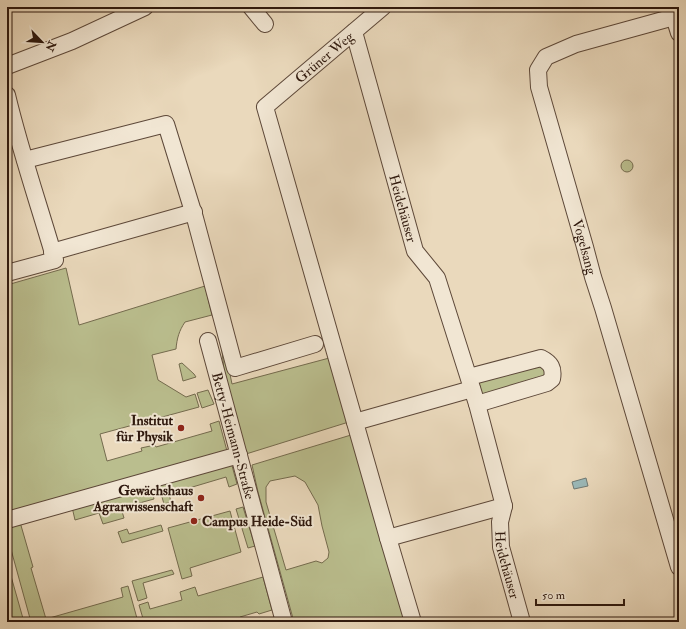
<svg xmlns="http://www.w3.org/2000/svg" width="686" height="629" font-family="'IM FELL Double Pica',serif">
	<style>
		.green { fill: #babe8e; stroke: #746b4e; fill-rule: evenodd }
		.water { fill: #9ab9b9; stroke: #6f7974 }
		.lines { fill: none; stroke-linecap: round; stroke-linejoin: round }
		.minor-casing { stroke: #5d4839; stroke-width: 18 }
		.minor { stroke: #f1e6d3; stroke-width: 16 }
		.poi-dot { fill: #8f2418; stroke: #f1e6d3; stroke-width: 1.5 }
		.labels { text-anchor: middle; stroke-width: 4; stroke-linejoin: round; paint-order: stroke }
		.street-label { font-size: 14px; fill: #2e180d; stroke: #f1e6d3 }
		.poi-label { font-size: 14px; font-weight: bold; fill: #2e180d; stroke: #f1e6d3; text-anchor: end }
	</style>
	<rect width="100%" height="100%" fill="#ead9bc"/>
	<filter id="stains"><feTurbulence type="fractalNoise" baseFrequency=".005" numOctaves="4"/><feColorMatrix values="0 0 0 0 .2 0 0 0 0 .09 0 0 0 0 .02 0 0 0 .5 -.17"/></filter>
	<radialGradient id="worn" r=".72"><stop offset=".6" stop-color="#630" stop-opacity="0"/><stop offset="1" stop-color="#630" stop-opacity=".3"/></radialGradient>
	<path class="green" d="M621 166a6 6 0 1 1 12 0a6 6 0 1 1-12 0Z
		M66 268 79 325 205 286 212 315 185 322C179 331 177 338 176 349L152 355 158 380 186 397 195 394 199 407 100 434 107 461 142 451 141 448 155 445 156 447 212 431 210 424 219 421 227 451 7 515V285Z
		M219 321 232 384 333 357 352 421 246 454 224 371Z
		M182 363 194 374 196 377 183 381 179 364Z
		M544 366 546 376 480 396 477 380Z
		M208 390 214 404 202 408 197 393Z
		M351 435 407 622H294L258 492 252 465ZM295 476 305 482 318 505 322 526 329 552 328 558 322 563 316 561 286 570 266 502V487L270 481Z
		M231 462 237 484 229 487 226 477 169 494 171 502 164 504 158 483Z
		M150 484 154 499 121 508 124 518 103 524 99 513 75 520 72 507Z
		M243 507 255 546 248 548 236 509Z
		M230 511 241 552 190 568 192 576 182 579 168 528Z
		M20 522 33 567 31 568 46 619 123 597 121 588 128 586 138 622H31L7 535V525Z
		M161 525 163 531 122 543 118 532 127 529 129 534Z
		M7 562 24 622H7Z
		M172 570 174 574 143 583 147 598 138 601 132 581Z
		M263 577 272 610 259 614 257 612 240 617V622H144L139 605 148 602 150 609 182 600 180 592 195 587 198 596Z"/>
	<path class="water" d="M586 478 588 486 574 489 572 482Z"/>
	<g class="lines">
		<g class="minor-casing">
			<g id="minor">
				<path d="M251 7 265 24"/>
				<path d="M383 7 265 107 388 538 413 622"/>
				<path d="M671 7 679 33"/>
				<path id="s1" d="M674 17 576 44 546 57 538 70 539 87 585 247 593 277 603 308 679 567"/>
				<path id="s2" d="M354 32 415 251 437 278 477 404 504 506 500 522 501 547 522 622"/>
				<path d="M7 66 72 41 145 7"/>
				<path d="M7 95C20 150 39 205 55 260L7 273"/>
				<path d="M25 160 166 124 195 218 235 368 315 344"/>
				<path d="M52 252 194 212"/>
				<path id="s3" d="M208 341 284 622"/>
				<path d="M469 377 541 358C551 363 554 368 552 379L547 383 477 404"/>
				<path d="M355 422 472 389"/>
				<path d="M7 520 239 455"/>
				<path d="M388 538 504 506"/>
			</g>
		</g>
		<use href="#minor" class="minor"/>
	</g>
	<g class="poi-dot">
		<circle cx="181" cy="428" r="4"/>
		<circle cx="201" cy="498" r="4"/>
		<circle cx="194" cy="521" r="4"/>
	</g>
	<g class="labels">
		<g class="street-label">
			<text transform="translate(324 57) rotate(-40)" y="5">Grüner Weg</text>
			<text dy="5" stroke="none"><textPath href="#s2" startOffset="183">Heidehäuser</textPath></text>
			<text dy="5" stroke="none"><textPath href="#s1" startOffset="333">Vogelsang</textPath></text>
			<text dy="5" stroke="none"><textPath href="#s3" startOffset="98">Betty-Heimann-Straße</textPath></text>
			<text dy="5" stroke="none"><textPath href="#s2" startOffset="560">Heidehäuser</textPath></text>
		</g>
		<g class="poi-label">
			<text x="173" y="425">Institut<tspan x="173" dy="16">für Physik</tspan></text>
			<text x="193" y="495">Gewächshaus<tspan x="193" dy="16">Agrarwissenschaft</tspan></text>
			<text x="202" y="526" text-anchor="start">Campus Heide-Süd</text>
		</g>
	</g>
	<rect width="686" height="629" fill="none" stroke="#ead9bc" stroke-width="24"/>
	<rect x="8" y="8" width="670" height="613" fill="none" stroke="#2e180d" stroke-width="2"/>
	<rect x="12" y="12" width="662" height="605" fill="none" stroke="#2e180d"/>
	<g transform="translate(42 42) rotate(115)" stroke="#f1e6d3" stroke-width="3" paint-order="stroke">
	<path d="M0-3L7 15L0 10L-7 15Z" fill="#2e180d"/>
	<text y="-6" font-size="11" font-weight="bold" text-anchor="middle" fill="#2e180d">N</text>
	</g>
	<path d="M536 599v6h88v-6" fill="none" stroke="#2e180d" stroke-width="2"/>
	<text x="542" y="599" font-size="12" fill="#2e180d" stroke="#f1e6d3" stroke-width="3" paint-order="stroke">50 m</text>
	<rect width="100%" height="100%" filter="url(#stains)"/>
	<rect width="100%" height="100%" fill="url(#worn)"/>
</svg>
